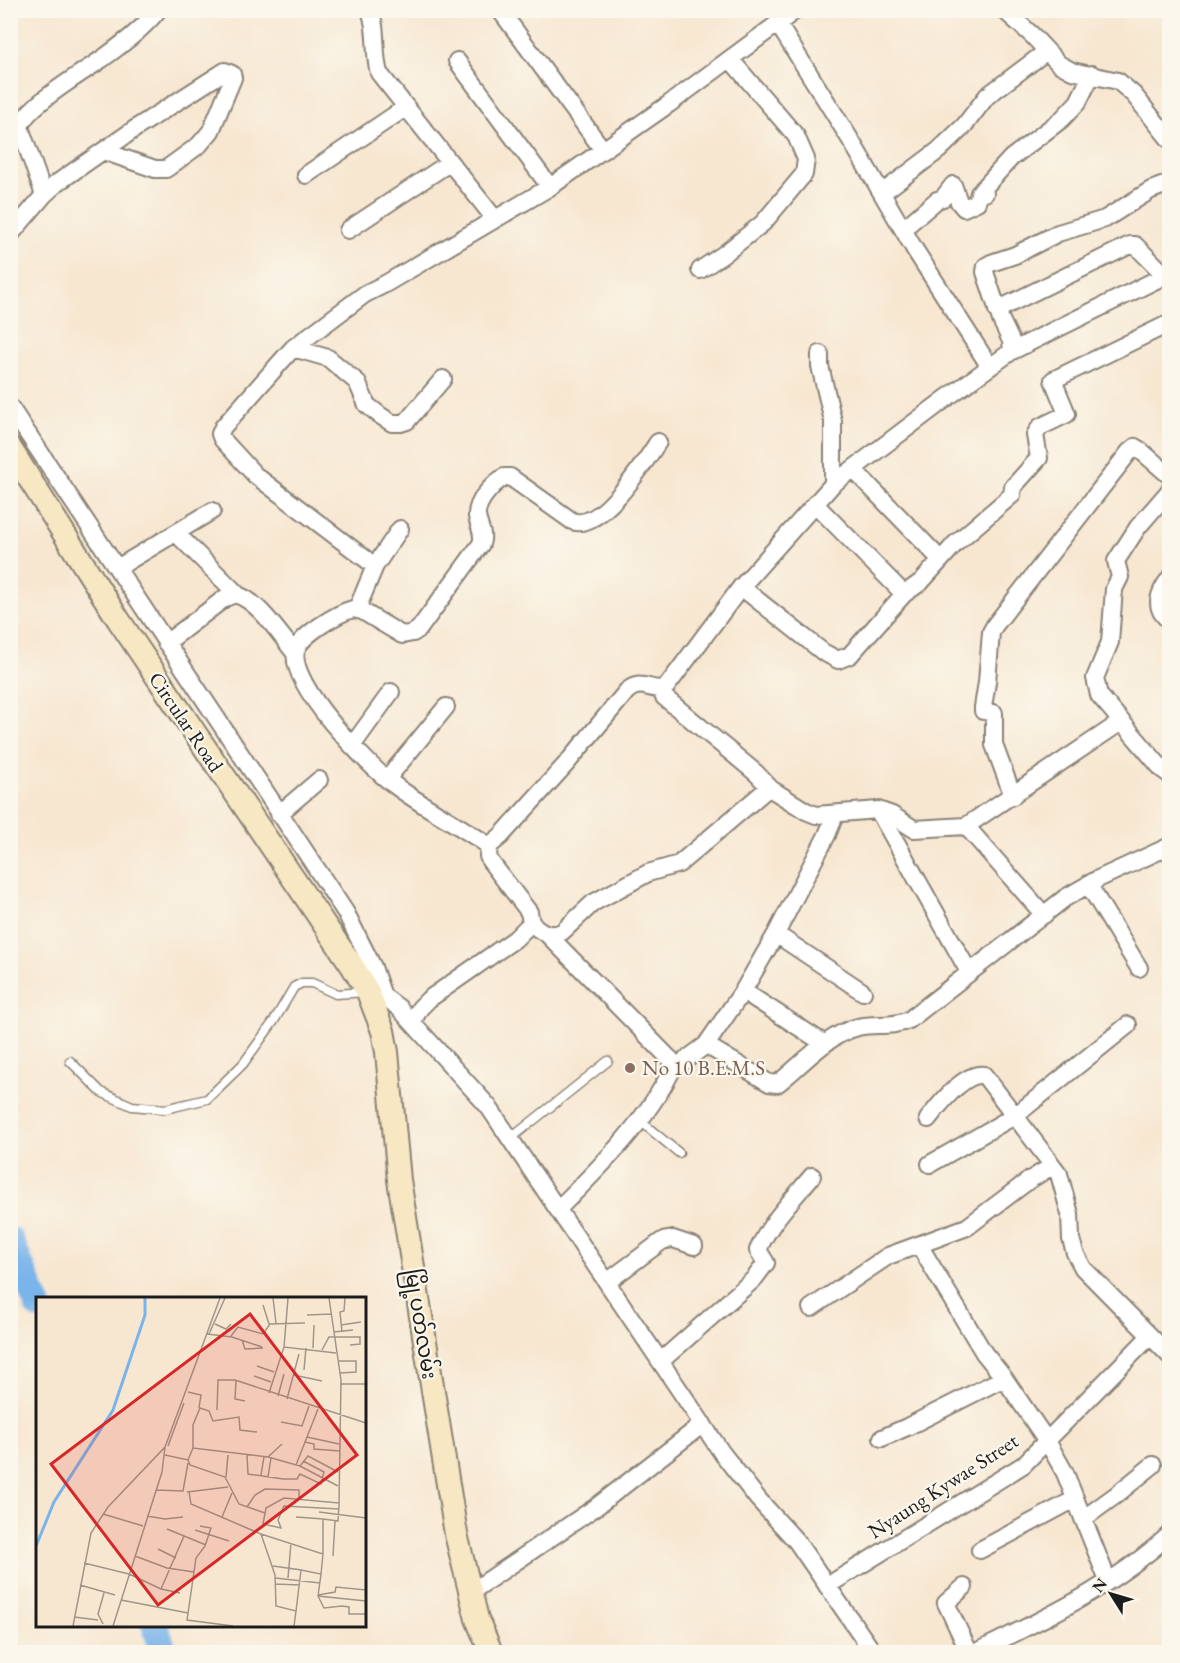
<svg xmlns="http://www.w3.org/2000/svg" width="1180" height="1663" font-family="'EB Garamond','Noto Sans Myanmar',serif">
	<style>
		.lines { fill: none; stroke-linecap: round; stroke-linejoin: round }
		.river { stroke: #79b4ea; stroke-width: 27 }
		.lane-casing { stroke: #8a8276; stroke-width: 11 }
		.street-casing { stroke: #8a8276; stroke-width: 20 }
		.secondary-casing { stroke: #8a8276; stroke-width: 26 }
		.lane { stroke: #fff; stroke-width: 8 }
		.street { stroke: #fff; stroke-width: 16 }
		.secondary { stroke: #f7e8c3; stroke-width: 22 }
		.education-dot { fill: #8d6e63; stroke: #fbf7ec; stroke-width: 2 }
		.labels { text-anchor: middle; stroke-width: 4.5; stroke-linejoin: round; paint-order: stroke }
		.street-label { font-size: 21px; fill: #1c1c1c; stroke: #fbf7ec }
		.education-label { font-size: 21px; fill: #785e54; stroke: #fbf7ec; text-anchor: start }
		.inset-river { fill: none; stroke: #79b4ea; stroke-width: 3 }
		.inset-road { fill: none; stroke: #9f9689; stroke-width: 1.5 }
		.view { fill: #d62828; fill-opacity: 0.15; stroke: #d62828; stroke-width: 3 }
		.inset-edge { fill: none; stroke: #1c1c1c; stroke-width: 3 }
	</style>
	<rect width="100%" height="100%" fill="#fbf7ec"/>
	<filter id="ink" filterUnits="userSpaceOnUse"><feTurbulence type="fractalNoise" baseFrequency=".0167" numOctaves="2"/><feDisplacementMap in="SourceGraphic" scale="12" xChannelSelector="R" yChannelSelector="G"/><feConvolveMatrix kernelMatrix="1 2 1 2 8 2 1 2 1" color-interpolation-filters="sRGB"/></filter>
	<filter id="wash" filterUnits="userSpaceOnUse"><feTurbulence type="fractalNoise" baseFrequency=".008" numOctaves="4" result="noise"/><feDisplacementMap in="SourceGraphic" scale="24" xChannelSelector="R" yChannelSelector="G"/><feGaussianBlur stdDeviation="1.35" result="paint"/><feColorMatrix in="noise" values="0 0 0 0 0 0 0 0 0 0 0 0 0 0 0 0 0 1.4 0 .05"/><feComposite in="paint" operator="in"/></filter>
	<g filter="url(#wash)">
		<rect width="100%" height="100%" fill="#f7e7d1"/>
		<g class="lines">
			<path class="river" d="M10 1240 38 1306
				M155 1626 164 1652"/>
		</g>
	</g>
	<g filter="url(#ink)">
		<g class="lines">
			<g class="lane-casing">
				<path id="lane" d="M70 1061 101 1092 132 1106 165 1109 207 1099 243 1064 274 1021 294 987 302 983H312L336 994 366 992
					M639 1120 679 1153
					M510 1139 608 1061"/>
			</g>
			<g class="street-casing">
				<path id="street" d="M370 10C378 30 373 52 379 73L495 219
					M500 10 603 150
					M1004 10 1032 35 1059 64 1072 71 1118 81 1134 95 1170 140
					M778 24 850 139 915 250 990 367
					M457 61 550 187
					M306 175 405 108
					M882 193 939 150 964 126 987 96 1047 51
					M44 195 20 127C26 106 82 73 102 59 121 45 143 29 158 10
					M903 229 937 200 943 198 953 185 959 202 964 208 977 202 979 193H985L982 190 1011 158 1062 119 1078 102 1092 74
					M348 230 449 163
					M10 235 44 195 57 183 139 126 225 71 232 74 233 78 211 131 199 145 166 169H155L103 151
					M700 270 724 254 763 223 804 174 806 159 796 136 730 59
					M997 310 1130 245H1135L1170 280
					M293 348 328 358 357 382 367 405 381 416 392 423H401L407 421 443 379
					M1012 351 1011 341 1001 320 985 272 986 266 991 263 1015 255 1058 233 1105 219 1151 190 1170 183
					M820 354V366L833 421V484
					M10 407 346 913 373 967 383 996
					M853 469 941 560
					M1170 490 1138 527 1116 561 1120 577 1114 589 1110 642 1095 678 1099 695 1162 769 1170 775
					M815 504 904 594
					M176 533 238 595
					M375 566 255 475 222 439 220 434 223 427 293 348 365 294 385 284 550 187 669 104 796 10
					M117 568 212 511
					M1170 578C1158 593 1153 608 1170 621
					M741 587 823 652 838 660 850 655 904 594 921 582 956 543 1012 495 1013 487 1039 458 1035 435 1040 427 1067 414 1053 380 1170 323
					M357 609 375 566 400 529
					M166 643 225 598 235 594C258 600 280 635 295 653
					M660 689 664 697 756 773 771 789
					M352 746 391 692
					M387 779 446 707
					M1013 796 994 745V713L983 711V707L987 682 991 632 995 625 1130 451 1135 447 1140 450 1170 476
					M878 810 969 972
					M279 814 319 780
					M966 826 1044 915
					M489 846C458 824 423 807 393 784 368 766 288 684 296 651 299 636 338 613 353 609L362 611 402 635 413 633 419 629 481 544C485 533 478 526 477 516 476 501 493 484 504 477H510L572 521C601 532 644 463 658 442
					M1088 884 1139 968
					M531 923C540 931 549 938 562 932L593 903 648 873 679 864 766 790 771 789 806 811 816 815 878 810 892 815 914 829 966 826 1121 722
					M547 934 671 1060 672 1070C645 1123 600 1167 558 1209
					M776 934 863 992
					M743 991 825 1044
					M368 992 383 996 399 1008 488 1106 722 1453 758 1499 797 1542 873 1652
					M413 1021 420 1008 429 999 515 939 531 923 529 912 490 861 488 856 489 846 501 836 567 763 627 691C643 677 652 695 667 686L741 587 833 484 948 397 1012 351 1170 273
					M706 1045 769 1083 777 1084C801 1066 826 1035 858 1027 876 1023 890 1028 909 1020L1065 898 1098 879 1170 846
					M672 1070 706 1045 743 991 776 934 827 835 835 815
					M928 1119C939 1105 964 1072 984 1075L1059 1174 1070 1214 1071 1239 1075 1253 1083 1268 1170 1356
					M930 1164 1016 1115 1128 1025
					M919 1245 984 1353 1004 1378 1047 1441 1065 1473 1108 1581
					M607 1282 662 1241 673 1239 694 1246
					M811 1308 888 1256 967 1227 1028 1181 1052 1166
					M661 1361 754 1279 766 1263 758 1250C771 1221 792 1200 812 1176
					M882 1438 907 1427 1004 1378
					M1083 1519 1116 1495 1153 1465
					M980 1550 1075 1499
					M827 1586 1023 1465 1150 1336
					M964 1587 946 1603 969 1652
					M471 1592 596 1507 703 1424
					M976 1652C1044 1619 1114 1586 1170 1534"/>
			</g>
			<g class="secondary-casing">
				<path id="secondary" d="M10 448 118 619 353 967 368 992 383 1031 387 1052 399 1180 456 1534 477 1619 491 1652"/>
			</g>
			<use href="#lane" class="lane"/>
			<use href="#street" class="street"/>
			<use href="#secondary" class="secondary"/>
		</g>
	</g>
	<circle class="education-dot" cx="630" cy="1068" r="6"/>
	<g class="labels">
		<g class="street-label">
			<text transform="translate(186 722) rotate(56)" y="7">Circular Road</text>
			<text transform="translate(421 1324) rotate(81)" y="7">မြို့ပတ်လမ်း</text>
			<text transform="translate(943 1486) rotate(-33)" y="7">Nyaung Kywae Street</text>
		</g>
		<g class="education-label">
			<text x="642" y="1075">No 10 B.E.M.S</text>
		</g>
	</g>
	<g transform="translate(36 1297)">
		<rect width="330" height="330" fill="#f7e7d1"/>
		<path class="inset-river" d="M0 249 18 205 77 113 109 18V1"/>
		<path class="inset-road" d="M237 1 240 26M293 1 298 35M227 8 233 27M271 18 296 17M179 27 190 32 195 27M305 28 325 25M306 35 304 15 308 14 309 1M171 37 196 40 226 50M173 37 189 1M195 39 202 30 227 37 234 27 269 26M206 43 209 52 227 51M248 50 252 1M277 51 278 28M286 53 293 40H324V47L314 48M302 64H320V75L304 76M221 69 238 75M268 73 270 51M258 78 286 84M218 79 235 85M200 84 199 102 209 104M304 87H330M152 95 165 98 163 111M233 96 248 50 300 56M242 99 248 77M251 102 263 57M181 113 182 83H199L330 126M245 125 266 129 273 109M271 140 303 147M269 145 278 147V152L304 154M132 149 148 106M157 151V128L164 111 173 114 177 124 203 120 204 133 221 135M129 158 152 163 157 151 232 160 264 169 302 189M211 158 212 177 247 182H261L264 177 285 187 288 175 267 164M232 160 246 147M152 163 154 168 189 180 203 207 229 216M260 168 282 112M264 169 272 159 302 175M225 178 228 160M190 180 192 158M232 180 235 161M120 193 147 194 152 166M151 195 192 190M153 195 155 207 225 237 239 278 240 309 260 314 258 329M211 210 219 198 229 192 263 193V201M303 212 248 209 242 223 245 231 227 227 230 211 248 201 303 206M283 215 330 221M67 217 107 229M111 219 129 222 147 220M186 220 196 196M260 220 287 222V257M287 222 302 224 303 208 305 83 298 35 317 33M164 229 175 231 169 249 160 261 151 323 197 329M131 232 170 248M159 233 193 244M225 237 287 257 285 277M122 252 140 261M99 259 131 271 158 275M297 259 299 224M48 266 93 277M237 269 265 273 260 314M265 273 285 277 282 299 330 304M93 277 125 292 144 296M239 281 284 286M252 281 255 246M239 287 264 288M44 288 79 298M125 292 148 239M282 298 299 295 300 290 330 293M282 299 288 311 306 309 313 310V317H330M85 303 152 316M38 320 62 323M67 327 62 317 68 296M37 329 55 236 72 210 129 150 184 1M77 329 126 175 129 150"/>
		<path class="view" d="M214 17 321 158 122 308 15 167Z"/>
		<rect width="330" height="330" class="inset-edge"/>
	</g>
	<rect width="1180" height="1663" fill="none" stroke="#fbf7ec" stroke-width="36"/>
	<g transform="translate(1111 1594) rotate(307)" stroke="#fbf7ec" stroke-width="4.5" paint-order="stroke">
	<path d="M0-4.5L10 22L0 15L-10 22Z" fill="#1c1c1c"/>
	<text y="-9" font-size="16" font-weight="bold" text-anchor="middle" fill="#1c1c1c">N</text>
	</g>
</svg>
